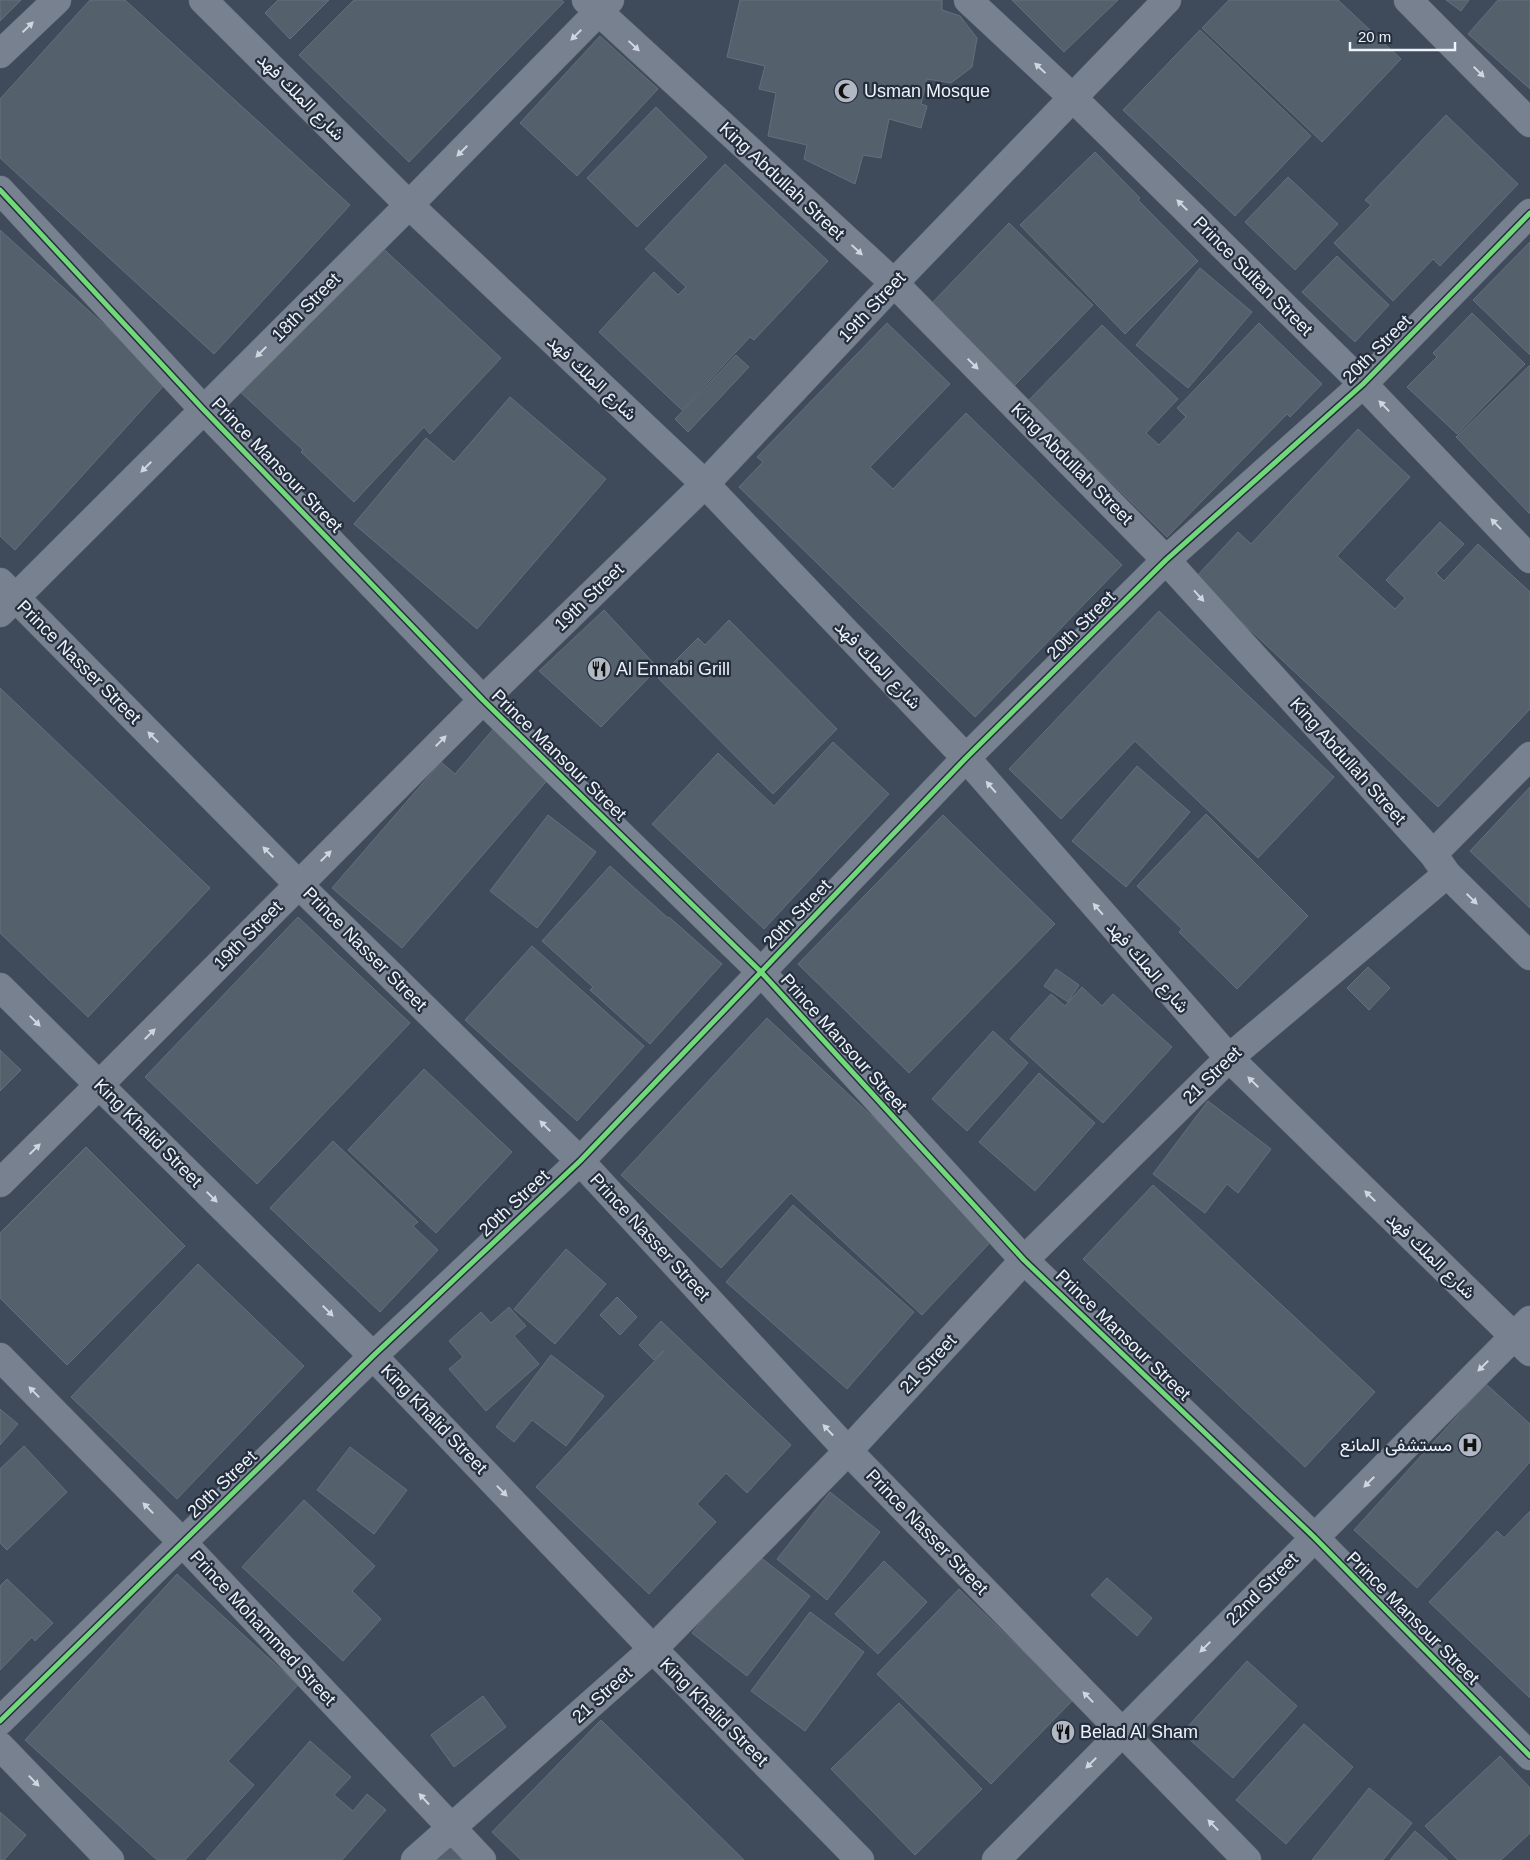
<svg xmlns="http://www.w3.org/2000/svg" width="1530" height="1860" viewBox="0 0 1530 1860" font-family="Helvetica,Vazirmatn,sans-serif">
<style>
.building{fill:#54606c;stroke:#64707d}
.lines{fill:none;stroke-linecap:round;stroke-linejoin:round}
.minor-casing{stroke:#606874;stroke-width:29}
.tertiary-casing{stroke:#606874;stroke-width:29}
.minor{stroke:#78818f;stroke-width:28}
.tertiary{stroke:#78818f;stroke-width:28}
.cycleway-casing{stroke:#242e3d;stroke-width:8}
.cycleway{stroke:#71d979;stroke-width:5}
.oneway{fill:#d0d6e0}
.labels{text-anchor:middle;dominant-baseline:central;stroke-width:4.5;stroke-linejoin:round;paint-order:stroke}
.poi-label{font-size:18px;fill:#eef3fb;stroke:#242e3d;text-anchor:start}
.street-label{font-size:18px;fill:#eef3fb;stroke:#242e3d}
</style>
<rect width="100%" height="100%" fill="#3f4a5b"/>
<!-- building -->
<path class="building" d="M0,0H21L0,21Z
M90,0H125L350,205L214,354L0,158V99Z
M278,0H329L290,39L265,13Z
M354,0H561L564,2L409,162L299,55Z
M740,0H942V10L960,16L977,38L972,67L951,83L927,79L921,104L927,106L921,128L889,119L881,158L863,155L855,184L804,159L807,145L768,136L776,93L759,89L765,66L727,57Z
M1012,0H1118L1064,52Z
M1229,0H1338L1401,59L1322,142L1202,28Z
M1446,0H1469L1461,11Z
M1498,0H1530V89L1468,34Z
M1200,30L1311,136L1235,216L1123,110Z
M600,36L658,89L577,176L520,123Z
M656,107L707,157L637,227L587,178Z
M1446,115L1518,184L1440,266L1433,259L1393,301L1334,243L1371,205L1365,200Z
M1095,152L1140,198L1138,200L1198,261L1125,334L1020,225Z
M725,164L828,261L754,340L750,337L682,410L599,332L654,272L678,295L686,287L645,249Z
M1288,177L1338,224L1295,270L1245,222Z
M1009,223L1093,305L1014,386L930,305Z
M0,230L167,382L15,550L0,536Z
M375,241L501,358L430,434L424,427L354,502L301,452L303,450L237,389Z
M1530,242V355L1473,300Z
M1337,256L1389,305L1355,342L1302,292Z
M1200,268L1252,312L1188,388L1136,345Z
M1472,313L1525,364L1457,434L1407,387L1437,357L1433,353Z
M887,323L950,384L870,467L893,489L966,413L1122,565L975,717L739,487L763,462L757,457Z
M1259,323L1322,384L1290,417L1287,414L1167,537L1028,401L1102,325L1178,399L1146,433L1159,445L1186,417L1177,408Z
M736,355L749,367L688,432L675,419Z
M1530,365V514L1456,437Z
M510,397L606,479L477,629L354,524L426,438L454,462Z
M1358,429L1410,477L1337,556L1395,609L1405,598L1386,580L1440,522L1464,544L1436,573L1444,581L1478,544L1530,592V709L1438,807L1195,578L1238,532L1251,544Z
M604,610L658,668L601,727L539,671Z
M1159,611L1334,777L1258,858L1135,741L1061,819L1009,769Z
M729,620L837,729L773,794L658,678L698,638L705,645Z
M0,688L210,888L88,1017L0,933Z
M495,727L551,776L402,948L332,888L441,762L455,774Z
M833,742L889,794L764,929L652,824L718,753L774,806Z
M1137,766L1190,812L1126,887L1072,841Z
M1530,787V908L1470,851Z
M1206,814L1308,916L1237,989L1179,932L1182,929L1137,886Z
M548,815L596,852L537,928L490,891Z
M943,815L1055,924L909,1073L798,964Z
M610,866L668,918L669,917L722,964L650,1044L590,990L593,987L542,941Z
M298,917L410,1023L257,1184L145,1077Z
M532,946L644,1046L577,1121L465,1020Z
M1368,967L1390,988L1369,1010L1347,988Z
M1056,969L1079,985L1068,1002L1044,986Z
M1082,987L1102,1006L1113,994L1172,1047L1103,1123L1010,1039L1051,994L1065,1006Z
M767,1018L998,1234L922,1315L791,1193L721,1268L621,1175Z
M993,1031L1028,1063L967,1131L932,1099Z
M0,1050L21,1070L0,1091Z
M424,1069L512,1152L436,1233L348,1150Z
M1039,1073L1095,1123L1035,1191L979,1142Z
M1208,1101L1271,1149L1238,1193L1227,1184L1205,1213L1153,1174Z
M333,1141L418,1222L413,1226L438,1250L380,1312L270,1208Z
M86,1147L185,1246L67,1365L0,1298V1233Z
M1153,1185L1375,1392L1305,1467L1083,1259Z
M793,1205L914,1312L847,1389L726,1282Z
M566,1249L606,1284L555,1344L514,1309Z
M198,1264L304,1366L177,1499L71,1397Z
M617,1297L637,1317L620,1335L600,1315Z
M509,1307L526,1326L514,1336L539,1364L486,1411L449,1369L463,1357L449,1341L481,1312L491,1323Z
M661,1321L791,1445L747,1493L726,1473L697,1504L716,1522L649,1594L536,1487L664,1351L654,1360L639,1345Z
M551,1355L604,1396L566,1446L532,1420L514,1442L496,1427Z
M1486,1384L1530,1424V1462L1417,1588L1354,1530Z
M0,1409L18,1424L0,1445Z
M24,1446L67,1492L7,1550L0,1543V1469Z
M350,1447L407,1490L374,1534L317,1490Z
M830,1492L880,1532L827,1600L777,1559Z
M304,1500L375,1566L352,1591L381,1619L343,1661L242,1567Z
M1530,1511V1698L1429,1602L1497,1531L1504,1538Z
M755,1553L810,1596L747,1676L692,1633Z
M884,1561L927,1602L878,1654L835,1614Z
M177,1574L298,1685L228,1761L254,1785L185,1860H157L25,1740Z
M1107,1578L1152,1618L1137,1636L1091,1595Z
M7,1579L53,1623L35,1641L32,1637L0,1670V1586Z
M959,1589L1073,1700L991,1784L877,1674Z
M810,1612L864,1652L805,1731L751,1691Z
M1247,1661L1297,1706L1233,1778L1182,1733Z
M483,1696L506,1727L454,1767L431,1735Z
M899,1703L982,1789L915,1855L831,1769Z
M601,1720L744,1860H521L492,1832Z
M1304,1724L1353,1767L1286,1844L1236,1800Z
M310,1741L351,1777L334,1795L353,1811L367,1794L386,1810L342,1860H206Z
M1500,1756L1530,1788V1833L1501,1860H1458L1425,1826Z
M1369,1788L1412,1823L1383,1860H1312Z
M0,1812L26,1835L4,1860H0Z
M1415,1831L1448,1860H1390Z
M444,1841L463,1860H425Z"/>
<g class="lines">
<!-- minor casing -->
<g class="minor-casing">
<path id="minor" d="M586,0L894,283L1166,560L1433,854L1447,874L1530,956
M968,0L1072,97L1363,384L1530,559
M0,54L57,0
M0,190L203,409L483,700L761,972L1024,1260L1314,1537L1530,1756
M0,582L298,884L580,1161L848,1451L1247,1860
M0,613L409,205L610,0
M1433,854L1530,756
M0,1183L99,1085L483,700L705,484L894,283L1167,0
M0,1357L182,1542L482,1860
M0,1721L373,1356L580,1161L966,758L1166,560L1363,384L1530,213
M0,1746L110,1860
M415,1860L653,1649L848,1451L1024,1260L1229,1058L1447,874"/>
</g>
<!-- tertiary casing -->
<g class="tertiary-casing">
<path id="tertiary" d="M203,0L409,205L705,484L966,758L1229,1058L1530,1352
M1408,0L1530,123
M0,987L373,1356L653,1649L860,1860
M996,1860L1530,1320"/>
</g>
<!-- minor -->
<use href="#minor" class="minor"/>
<!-- tertiary -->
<use href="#tertiary" class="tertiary"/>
<!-- cycleway casing -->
<g class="cycleway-casing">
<path id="cycleway" d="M0,190L203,409L483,700L761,972L1024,1260L1314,1537L1530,1756
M0,1721L373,1356L580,1161L966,758L1166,560L1363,384L1530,213"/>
</g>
<!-- cycleway -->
<use href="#cycleway" class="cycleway"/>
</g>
<!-- one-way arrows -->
<defs><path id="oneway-solid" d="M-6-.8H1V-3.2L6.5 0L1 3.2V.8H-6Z" transform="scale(1.25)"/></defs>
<g class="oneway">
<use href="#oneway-solid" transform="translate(28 27) rotate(-44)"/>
<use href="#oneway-solid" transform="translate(576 35) rotate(135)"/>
<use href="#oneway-solid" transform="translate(634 46) rotate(43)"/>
<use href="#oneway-solid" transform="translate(1040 68) rotate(-137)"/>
<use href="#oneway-solid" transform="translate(1479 72) rotate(45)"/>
<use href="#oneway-solid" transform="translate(462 151) rotate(135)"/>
<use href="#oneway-solid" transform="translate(1182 205) rotate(-135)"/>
<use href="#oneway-solid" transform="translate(857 250) rotate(43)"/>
<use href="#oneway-solid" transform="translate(261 352) rotate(135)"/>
<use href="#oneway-solid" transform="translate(973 364) rotate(45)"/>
<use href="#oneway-solid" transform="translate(1384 406) rotate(-134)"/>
<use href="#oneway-solid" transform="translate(146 467) rotate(135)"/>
<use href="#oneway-solid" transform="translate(1496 524) rotate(-134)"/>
<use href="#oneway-solid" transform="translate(1199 596) rotate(48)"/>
<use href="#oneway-solid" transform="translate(153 737) rotate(-135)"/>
<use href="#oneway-solid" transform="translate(441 741) rotate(-45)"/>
<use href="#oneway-solid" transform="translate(991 787) rotate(-131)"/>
<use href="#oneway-solid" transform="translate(268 852) rotate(-135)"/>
<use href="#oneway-solid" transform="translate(326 856) rotate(-45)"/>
<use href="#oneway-solid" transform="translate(1472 899) rotate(44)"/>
<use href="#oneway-solid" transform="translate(1098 909) rotate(-131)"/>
<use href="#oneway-solid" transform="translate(35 1021) rotate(45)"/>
<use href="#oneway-solid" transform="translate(150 1034) rotate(-45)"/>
<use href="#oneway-solid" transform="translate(1253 1082) rotate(-136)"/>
<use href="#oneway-solid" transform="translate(545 1126) rotate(-135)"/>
<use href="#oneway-solid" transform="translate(35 1149) rotate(-44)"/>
<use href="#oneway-solid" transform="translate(1370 1196) rotate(-136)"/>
<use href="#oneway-solid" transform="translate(212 1197) rotate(45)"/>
<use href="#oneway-solid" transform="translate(328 1311) rotate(45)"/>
<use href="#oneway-solid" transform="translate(1483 1366) rotate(135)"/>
<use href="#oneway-solid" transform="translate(34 1392) rotate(-134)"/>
<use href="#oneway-solid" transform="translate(828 1430) rotate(-133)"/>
<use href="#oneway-solid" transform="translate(1369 1482) rotate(135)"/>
<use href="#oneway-solid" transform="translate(502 1491) rotate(46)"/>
<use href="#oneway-solid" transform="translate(148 1508) rotate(-134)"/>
<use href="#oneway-solid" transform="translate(1205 1647) rotate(135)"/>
<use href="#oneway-solid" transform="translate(1088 1697) rotate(-134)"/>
<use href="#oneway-solid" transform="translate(1091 1763) rotate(135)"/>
<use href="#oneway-solid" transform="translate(34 1781) rotate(46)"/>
<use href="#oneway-solid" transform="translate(424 1799) rotate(-133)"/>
<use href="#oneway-solid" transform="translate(1213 1825) rotate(-134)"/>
</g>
<!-- icons -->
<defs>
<g id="mosque-disc" transform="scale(1.25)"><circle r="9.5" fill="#b1b8c3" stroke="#242e3d"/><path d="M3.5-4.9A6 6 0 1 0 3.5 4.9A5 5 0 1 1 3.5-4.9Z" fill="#111"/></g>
<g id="restaurant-disc" transform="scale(1.25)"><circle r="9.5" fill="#b1b8c3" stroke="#242e3d"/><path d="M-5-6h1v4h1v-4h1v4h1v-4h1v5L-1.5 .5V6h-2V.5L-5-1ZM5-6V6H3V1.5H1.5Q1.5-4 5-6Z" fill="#111"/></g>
<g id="hospital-disc" transform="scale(1.25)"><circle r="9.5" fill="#b1b8c3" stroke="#242e3d"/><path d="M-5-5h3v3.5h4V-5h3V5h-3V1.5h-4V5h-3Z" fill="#111"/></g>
</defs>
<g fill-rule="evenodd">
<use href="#mosque-disc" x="846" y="91"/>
<use href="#restaurant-disc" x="599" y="669"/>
<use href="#hospital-disc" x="1470" y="1445"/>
<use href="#restaurant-disc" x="1063" y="1732"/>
</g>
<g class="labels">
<!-- poi labels -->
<g class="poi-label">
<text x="864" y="91">Usman Mosque</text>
<text x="616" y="669">Al Ennabi Grill</text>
<text x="1452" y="1445" text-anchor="end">مستشفى المانع</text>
<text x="1080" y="1732">Belad Al Sham</text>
</g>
<!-- street labels -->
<g class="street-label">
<text transform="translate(301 97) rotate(45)">شارع الملك فهد</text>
<text transform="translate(782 181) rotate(43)">King Abdullah Street</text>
<text transform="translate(1253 276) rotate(45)">Prince Sultan Street</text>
<text transform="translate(306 307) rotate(-45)">18th Street</text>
<text transform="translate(872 307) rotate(-47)">19th Street</text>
<text transform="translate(1377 349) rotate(-45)">20th Street</text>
<text transform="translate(592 378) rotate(43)">شارع الملك فهد</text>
<text transform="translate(1072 464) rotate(45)">King Abdullah Street</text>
<text transform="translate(277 465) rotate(46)">Prince Mansour Street</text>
<text transform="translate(589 597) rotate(-44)">19th Street</text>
<text transform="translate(1081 625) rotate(-45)">20th Street</text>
<text transform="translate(79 662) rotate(45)">Prince Nasser Street</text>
<text transform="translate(878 665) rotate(46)">شارع الملك فهد</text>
<text transform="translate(559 755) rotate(44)">Prince Mansour Street</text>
<text transform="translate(1348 761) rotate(48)">King Abdullah Street</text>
<text transform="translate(797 914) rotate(-46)">20th Street</text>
<text transform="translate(248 935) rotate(-45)">19th Street</text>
<text transform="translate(365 949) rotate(45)">Prince Nasser Street</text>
<text transform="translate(1148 967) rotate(49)">شارع الملك فهد</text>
<text transform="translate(844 1043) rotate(48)">Prince Mansour Street</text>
<text transform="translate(1212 1075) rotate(-44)">21 Street</text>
<text transform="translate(148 1133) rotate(45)">King Khalid Street</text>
<text transform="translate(514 1203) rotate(-43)">20th Street</text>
<text transform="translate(650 1237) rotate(47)">Prince Nasser Street</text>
<text transform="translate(1431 1256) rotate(44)">شارع الملك فهد</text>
<text transform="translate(1123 1335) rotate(44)">Prince Mansour Street</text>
<text transform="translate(928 1364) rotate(-47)">21 Street</text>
<text transform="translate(434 1419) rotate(46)">King Khalid Street</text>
<text transform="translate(222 1484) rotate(-44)">20th Street</text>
<text transform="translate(927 1532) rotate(46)">Prince Nasser Street</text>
<text transform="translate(1262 1589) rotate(-45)">22nd Street</text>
<text transform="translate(1413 1618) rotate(45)">Prince Mansour Street</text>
<text transform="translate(263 1628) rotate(47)">Prince Mohammed Street</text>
<text transform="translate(602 1695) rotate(-42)">21 Street</text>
<text transform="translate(714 1712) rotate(45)">King Khalid Street</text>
</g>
</g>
<!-- scale -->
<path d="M1350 42v8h105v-8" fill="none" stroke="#eef3fb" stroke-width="2.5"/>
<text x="1358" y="42" font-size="15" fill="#eef3fb" stroke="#242e3d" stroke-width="4" paint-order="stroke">20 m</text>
</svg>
